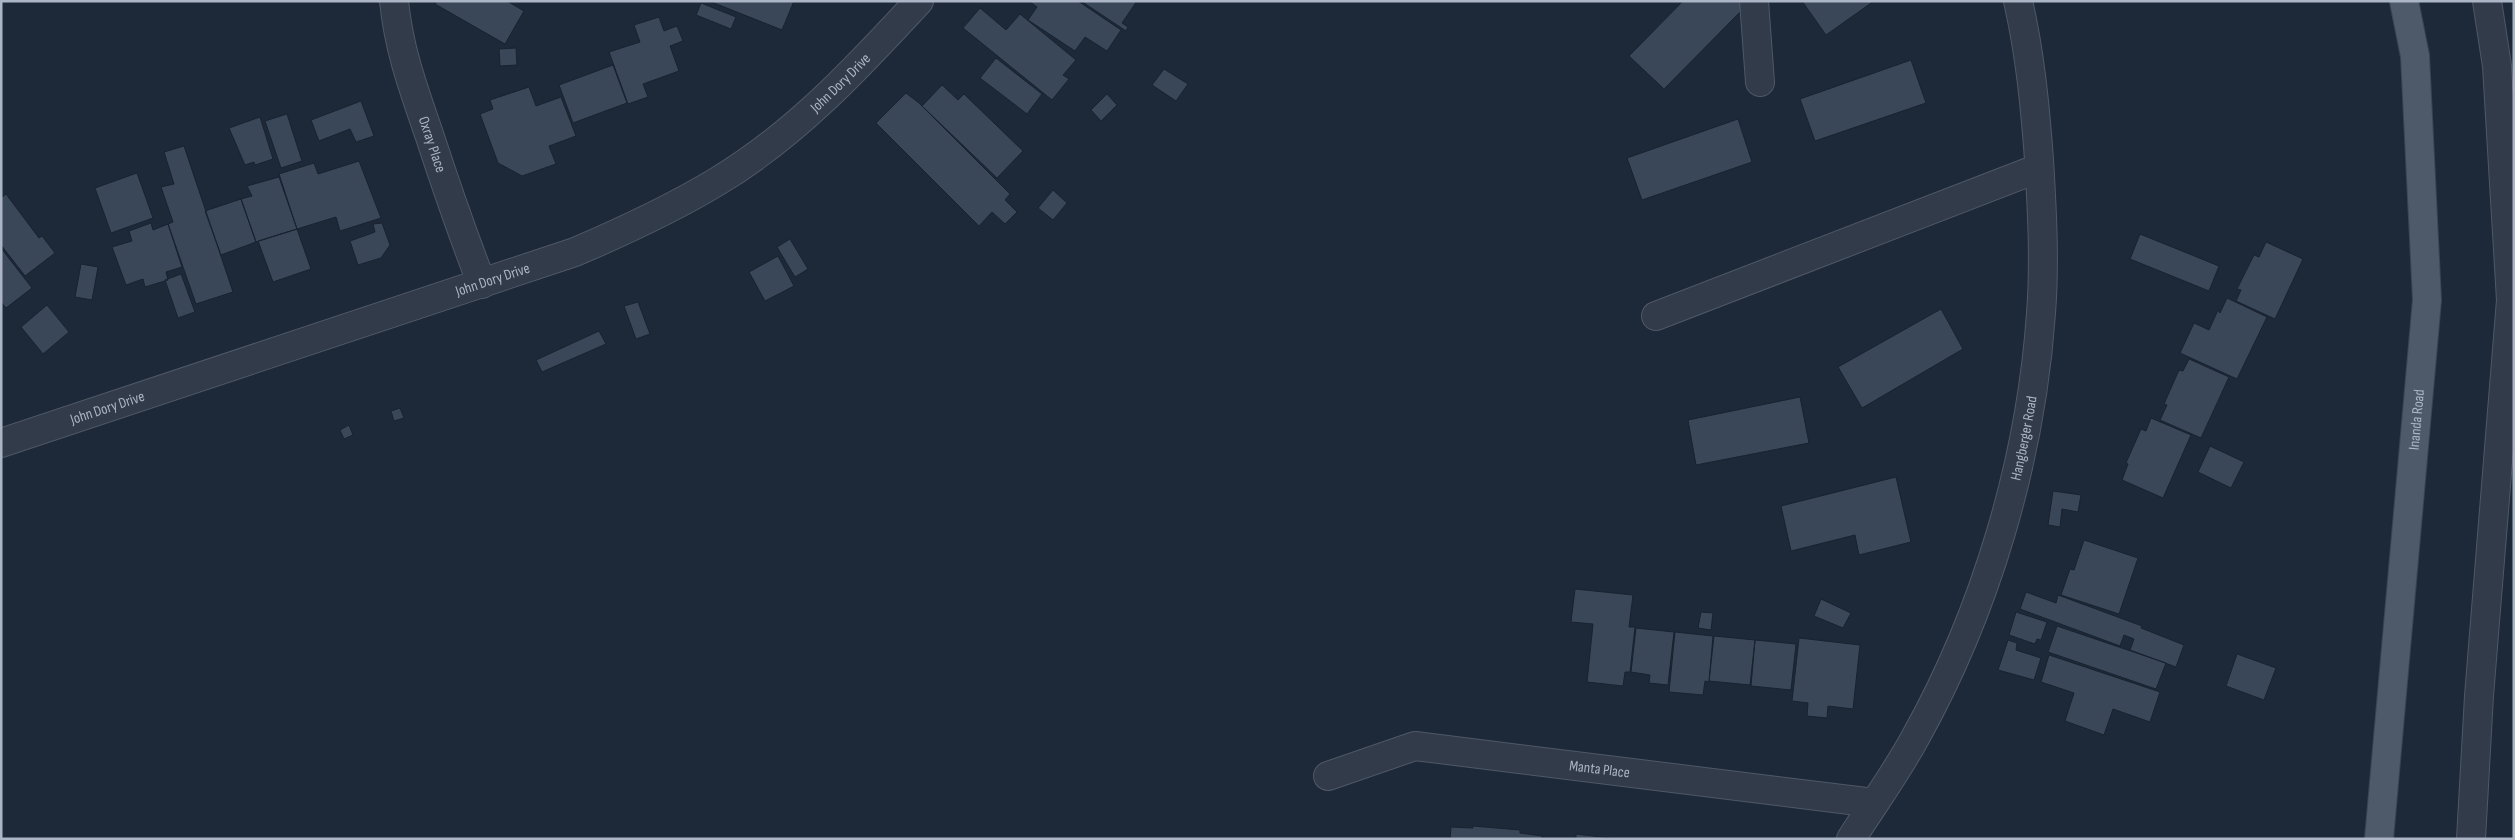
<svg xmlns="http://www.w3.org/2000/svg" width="2515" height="840" viewBox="0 0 2515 840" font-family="'Sofia Sans Condensed',sans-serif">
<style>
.building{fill:#394759;stroke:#19222f}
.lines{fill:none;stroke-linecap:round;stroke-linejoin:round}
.minor-casing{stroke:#4f5867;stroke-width:30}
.major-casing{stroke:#3b4452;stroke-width:30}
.minor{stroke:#313b49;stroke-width:28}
.major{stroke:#4e5a69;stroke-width:28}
.labels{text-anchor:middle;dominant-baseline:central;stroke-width:5;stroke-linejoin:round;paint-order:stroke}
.street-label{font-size:15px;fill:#abb5c6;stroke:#17202d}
</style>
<rect width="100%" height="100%" fill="#1d2938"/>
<!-- building -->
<path class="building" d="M437,1H507L524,11L505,44L435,4Z
M709,1H794L782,30Z
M1029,1H1078L1121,30L1107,51L1085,37L1075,51L1028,20L1037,7Z
M1081,1H1137L1122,23L1128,27L1126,31Z
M1683,1H1743L1747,5L1664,89L1629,56Z
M1802,1H1874L1826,35Z
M701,3L736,17L731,29L696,15Z
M980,8L1006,30L1020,14L1076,60L1063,75L1069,79L1052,100L963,28Z
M659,17L664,31L677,26L683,41L670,46L679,71L643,84L648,97L628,104L609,52L640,42L634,25Z
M516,48L517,65L500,66L499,49Z
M996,58L1042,94L1027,114L980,78Z
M1911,60L1926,103L1815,141L1800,99Z
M613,65L627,103L573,123L559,85Z
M1164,69L1188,84L1176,101L1152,85Z
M942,85L958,100L964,94L1023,151L997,178L922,106Z
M529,87L536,106L561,97L576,136L549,146L556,164L522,176L498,163L480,114L493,109L490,100Z
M906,93L919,103L1010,194L1005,200L1017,212L1005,224L992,212L979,226L876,123Z
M1107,94L1117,105L1101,121L1091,110Z
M361,101L374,136L356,142L350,129L319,141L311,120Z
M287,114L302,161L281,168L265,121Z
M260,117L273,159L255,165L254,162L245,165L229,128Z
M1738,119L1752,162L1642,200L1627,158Z
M184,146L233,292L196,304L168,224L173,222L161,187L174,184L164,152Z
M359,161L381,218L340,231L336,217L297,229L279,174L314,163L318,174Z
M137,173L153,218L111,233L95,188Z
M279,177L297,229L256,242L241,199L252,196L247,186Z
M1053,190L1067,203L1053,220L1038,208Z
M6,194L39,238L42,236L55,253L25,276L1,245V198Z
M241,199L256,242L221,255L205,211Z
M151,223L153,230L168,224L182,267L166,272L168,280L145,287L143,279L126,285L112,247L132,241L129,231Z
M382,223L390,245L381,258L358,265L350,241L375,232L373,224Z
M297,229L311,269L273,282L258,241Z
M2140,234L2219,266L2209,291L2130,259Z
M790,239L808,269L795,277L777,247Z
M2266,242L2303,259L2275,319L2236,301L2241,290L2237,289L2254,255L2259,257Z
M1,248L32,288L6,308L1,302Z
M778,256L794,286L765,301L749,272Z
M81,264L98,267L92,300L75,297Z
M181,274L195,312L178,318L165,280Z
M2227,298L2267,317L2237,379L2180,353L2194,323L2209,330L2218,310L2220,313Z
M638,302L650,334L636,339L624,306Z
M47,305L69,332L43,354L21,327Z
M1941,309L1963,349L1862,408L1838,367Z
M599,331L606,344L542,372L536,360Z
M2189,359L2229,377L2201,438L2160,420L2167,405L2164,404L2179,370L2183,371Z
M1800,397L1809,443L1696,465L1688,420Z
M400,408L404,418L394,421L391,411Z
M2151,418L2191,435L2163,498L2122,480L2128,464L2126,463L2141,429L2146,431Z
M349,425L353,435L344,439L340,430Z
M2210,446L2244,462L2231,488L2198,472Z
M1896,477L1911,542L1859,555L1855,535L1791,551L1781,506Z
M2053,491L2081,495L2078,512L2062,509L2060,527L2048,525Z
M2084,540L2138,558L2119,614L2061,595L2070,569L2074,570Z
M1575,589L1633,595L1629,627H1635L1630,672H1625L1623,686L1587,682L1593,624L1571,622Z
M2026,592L2056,603L2058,595L2142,626L2141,628L2184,645L2176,667L2130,650L2134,639L2124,635L2120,646L2020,609Z
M1821,599L1851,613L1843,628L1814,616Z
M1701,612L1713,613L1711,630L1698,628Z
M2016,612L2047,622L2041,640L2037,639L2035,644L2009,635Z
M2057,626L2166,663L2156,689L2048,652Z
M1636,628L1674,632L1668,685L1649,683L1650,675L1631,672Z
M1675,632L1713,636L1709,682L1705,681L1703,695L1669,692Z
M1714,636L1755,640L1750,685L1709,681Z
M1799,638L1860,645L1853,709L1828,706L1827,718L1807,716L1808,703L1792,701Z
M1755,640L1796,644L1791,690L1751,686Z
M2008,640L2017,643L2016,650L2041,658L2034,680L1998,670Z
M2237,654L2276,668L2264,700L2226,686Z
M2049,655L2160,692L2150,722L2113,709L2104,735L2065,721L2074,693L2041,682Z
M1473,826L1520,830V833L1542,836V839H1450L1451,827L1473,828Z
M1576,834L1618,839H1576Z"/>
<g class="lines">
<!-- minor casing -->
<g class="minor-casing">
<g id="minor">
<path id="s1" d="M394,1C399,51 414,90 430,137C446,186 463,235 482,284"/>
<path d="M1754,1L1760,82"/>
<path d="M1656,316L2039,168"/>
<path id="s2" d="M1,443L575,252C624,231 672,209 718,181C796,134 858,67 919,1"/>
<path id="s3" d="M1328,776L1415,746L1874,803"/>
<path id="s4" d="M1851,839C1872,806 1896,773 1915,738C1986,611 2031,459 2041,313C2045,262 2042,210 2039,159C2035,106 2030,53 2018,1"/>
<path d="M2471,839L2479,696L2511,300L2497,66L2487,1"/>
</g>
</g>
<!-- major casing -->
<g class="major-casing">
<g id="major">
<path id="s5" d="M2379,839L2427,300L2415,56L2404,1"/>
</g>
</g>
<!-- minor -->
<use href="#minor" class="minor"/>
<!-- major -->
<use href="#major" class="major"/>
</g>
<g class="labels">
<!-- street labels -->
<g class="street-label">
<text stroke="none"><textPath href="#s2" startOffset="922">John Dory Drive</textPath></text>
<text stroke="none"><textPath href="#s1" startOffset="149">Oxray Place</textPath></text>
<text stroke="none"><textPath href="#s2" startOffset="518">John Dory Drive</textPath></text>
<text stroke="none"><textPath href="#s2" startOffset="112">John Dory Drive</textPath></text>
<text stroke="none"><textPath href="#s5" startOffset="421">Inanda Road</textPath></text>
<text stroke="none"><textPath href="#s4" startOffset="440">Hangberger Road</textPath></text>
<text stroke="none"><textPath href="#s3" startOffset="278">Manta Place</textPath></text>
</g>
</g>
<!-- border -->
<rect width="2515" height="840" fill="none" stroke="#abb5c6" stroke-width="5"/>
</svg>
